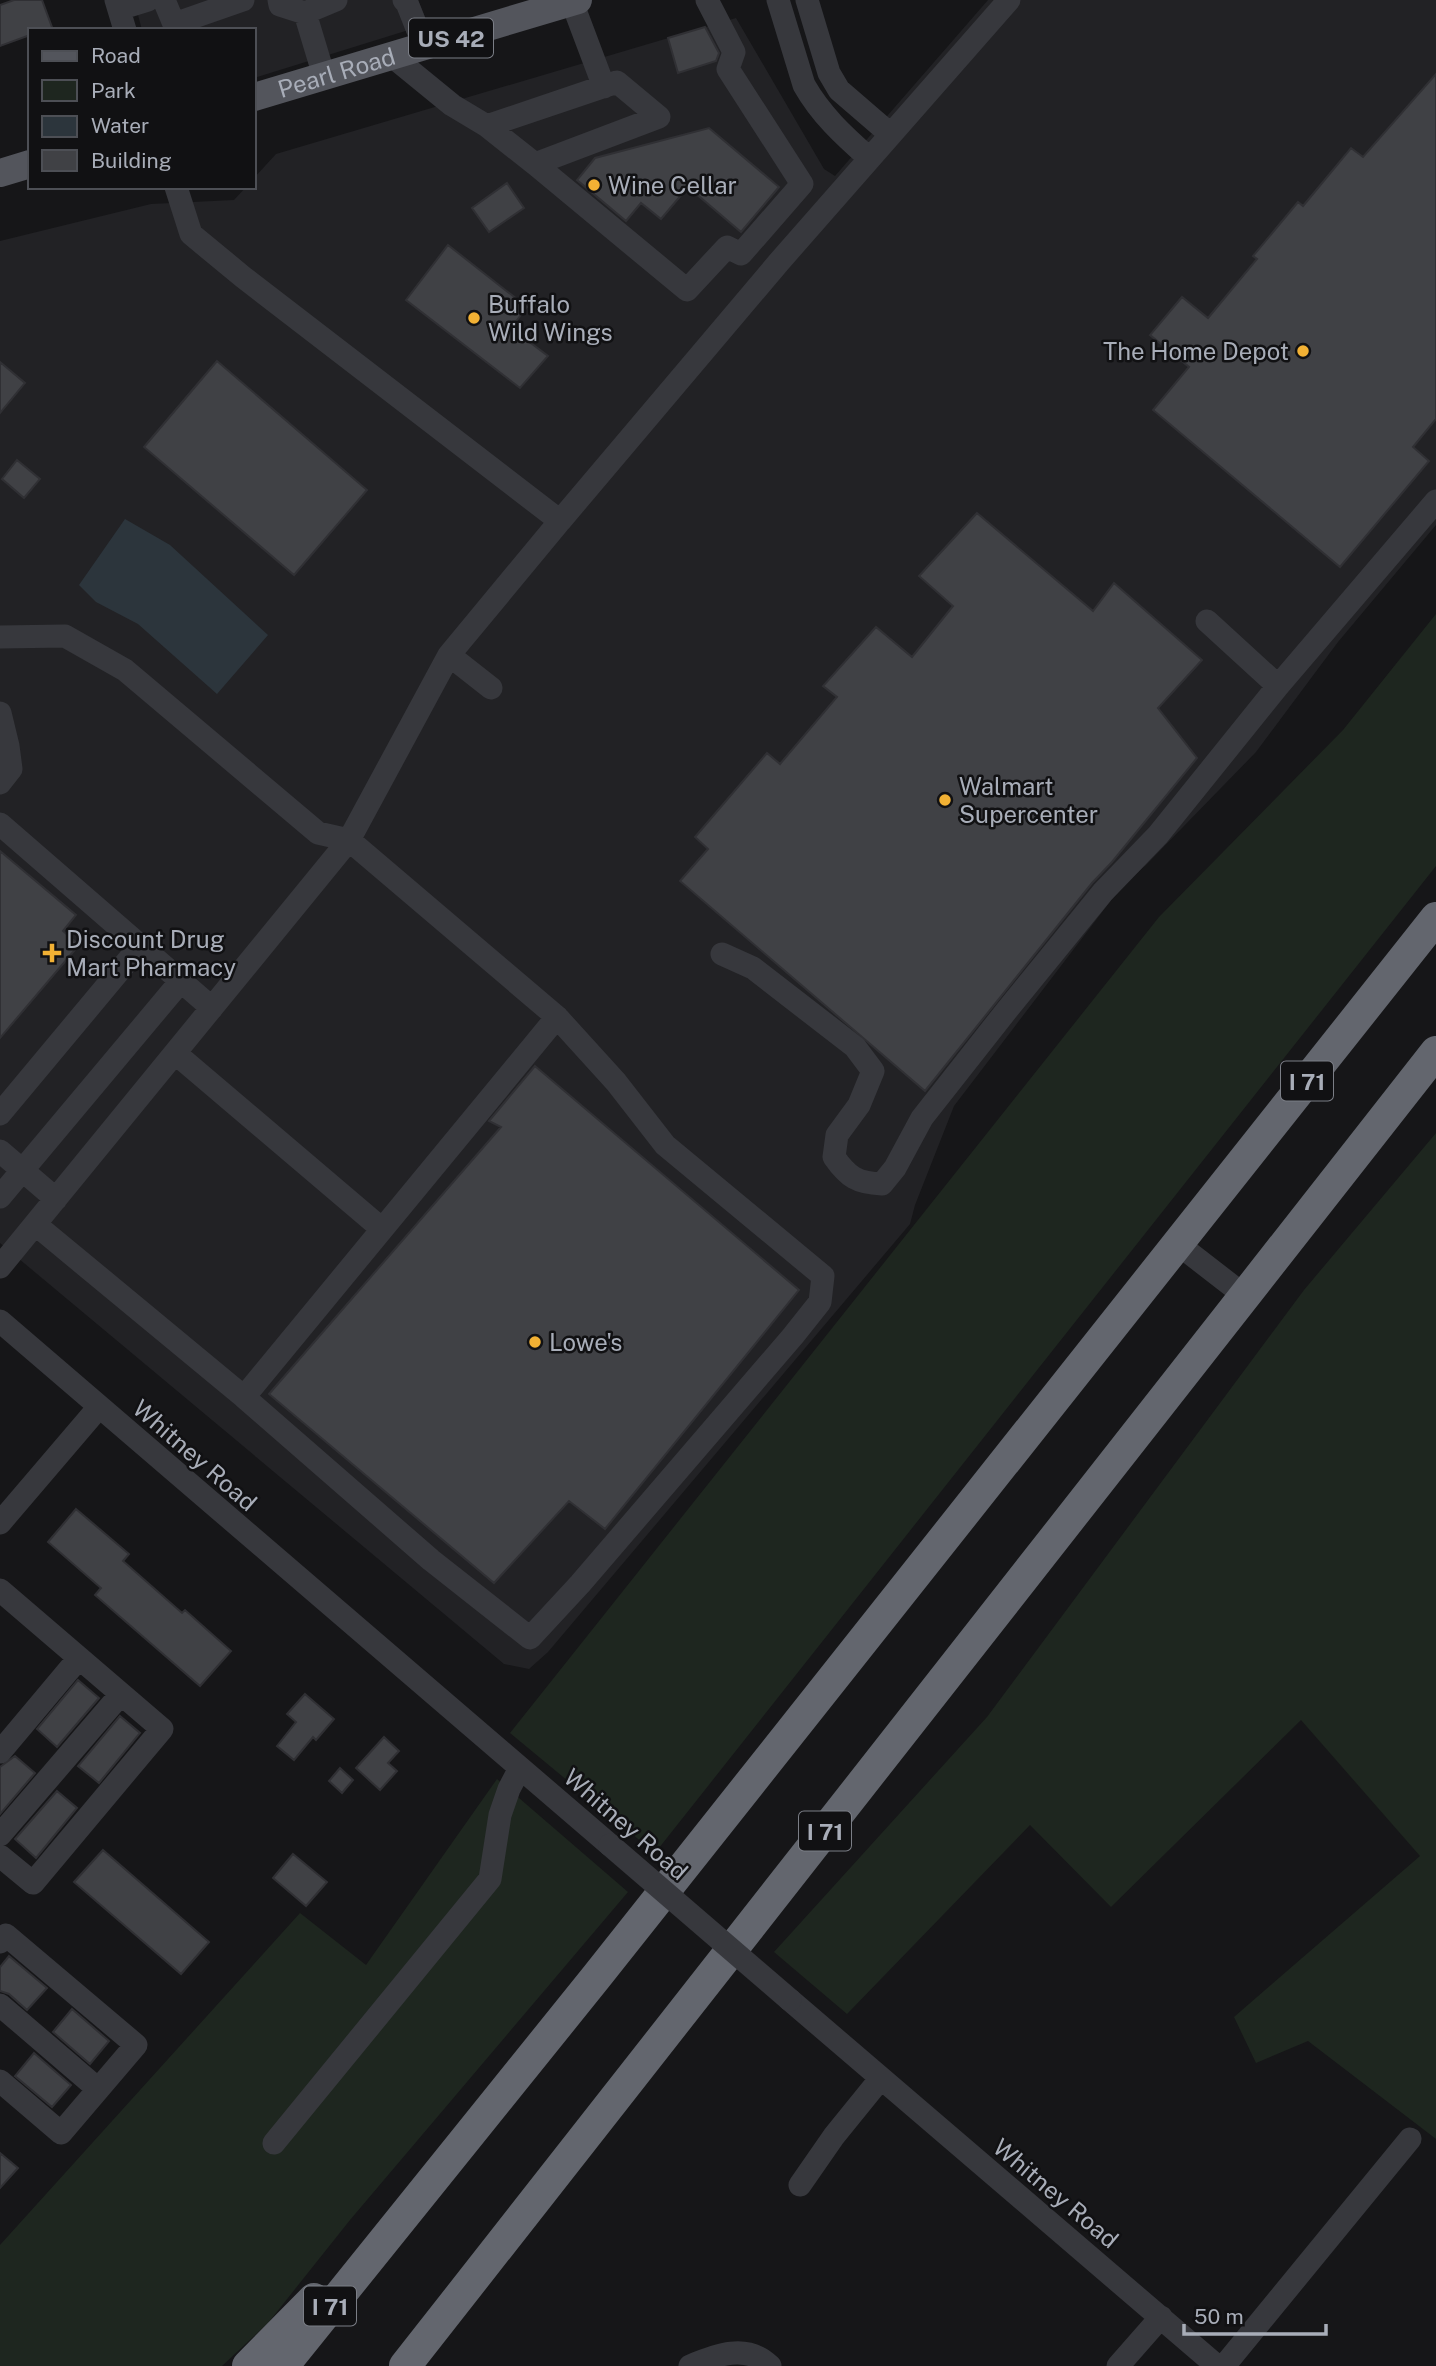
<svg xmlns="http://www.w3.org/2000/svg" width="1436" height="2366" viewBox="0 0 1436 2366" font-family="'Public Sans',sans-serif">
<style>
.built{fill:#222225}
.green{fill:#1e261f}
.water{fill:#2c353c}
.building{fill:#404145;stroke:#303034;stroke-width:2}
.lines{fill:none;stroke-linecap:round;stroke-linejoin:round}
.minor{stroke:#37383d;stroke-width:23}
.major{stroke:#53555c;stroke-width:28}
.highway{stroke:#63666e;stroke-width:32}
.minor-bridge{stroke:#37383d;stroke-width:23}
.poi-dot{fill:#f2b134;stroke:#111113;stroke-width:2.5}
.labels{text-anchor:middle;dominant-baseline:central;stroke-width:5;stroke-linejoin:round;paint-order:stroke}
.shield{fill:#111113;stroke:#7b7e86;stroke-width:2}
.shield-label{font-size:23px;font-weight:bold;fill:#a8adb8}
.street-label{font-size:24px;fill:#a8adb8;stroke:#111113}
.poi-label{font-size:24px;fill:#a8adb8;stroke:#111113;text-anchor:start}
</style>
<rect width="100%" height="100%" fill="#161618"/>
<!-- built -->
<path class="built" d="M134,0H418L428,24L254,78V30H142Z
M988,0H1436V525L1338,642L1256,752L1146,865L1122,886L954,1106L915,1205L910,1224L548,1652L529,1669L504,1664L0,1243V241L151,204L234,200L246,187H254V178L276,154L736,18L824,169L835,176Z"/>
<!-- green -->
<path class="green" d="M1436,614V866L655,1853L510,1733L1159,917L1343,730Z
M1436,1133V2139L1308,2041L1256,2063L1234,2017L1420,1856L1301,1720L1111,1907L1030,1825L847,2014L774,1952L987,1717L1304,1290Z
M497,1779L628,1892L350,2220L268,2323L222,2366H0V2245L300,1913L366,1965Z"/>
<!-- water -->
<path class="water" d="M125,519L170,545L268,635L217,694L138,624L96,602L79,585Z"/>
<!-- building -->
<path class="building" d="M14,0H42L53,30H30V35L0,46V5Z
M705,27L719,53L716,61L678,73L668,38Z
M1436,74V419L1413,447L1429,461L1340,567L1153,410L1189,367L1150,335L1182,297L1208,318L1257,259L1253,256L1298,202L1303,206L1351,148L1363,157Z
M709,128L779,187L741,232L688,187L661,219L641,203L626,221L577,180L595,158Z
M507,183L524,208L489,232L472,208Z
M448,245L527,307L511,328L548,356L520,388L406,300Z
M217,361L367,490L294,575L144,447Z
M0,362L25,383L0,413Z
M17,460L40,479L24,498L2,479Z
M977,513L1093,611L1114,583L1202,660L1158,708L1197,758L1112,862L1092,883L925,1091L680,881L708,849L695,837L767,753L780,764L837,697L823,686L876,627L912,657L953,606L919,576Z
M0,851L76,915L63,931L79,945L0,1038Z
M535,1066L799,1290L605,1529L569,1501L494,1583L269,1394L501,1127L489,1121Z
M76,1509L129,1554L123,1561L182,1613L185,1610L231,1651L200,1686L95,1595L101,1588L48,1542Z
M78,1680L99,1698L57,1747L37,1729Z
M305,1694L334,1719L316,1740L313,1737L294,1760L277,1746L296,1722L287,1714Z
M120,1716L140,1733L99,1783L78,1766Z
M384,1737L399,1751L388,1763L397,1771L380,1790L356,1768Z
M15,1756L35,1773L0,1814V1767Z
M340,1768L353,1780L342,1793L329,1781Z
M57,1791L77,1808L36,1858L15,1839Z
M103,1850L209,1942L181,1974L74,1882Z
M293,1854L327,1882L306,1906L273,1878Z
M9,1956L47,1988L27,2010L9,1994L0,1991V1967Z
M72,2009L109,2041L90,2064L53,2032Z
M34,2053L71,2085L52,2107L15,2076Z
M0,2153L18,2168L0,2188Z"/>
<g class="lines">
<!-- minor -->
<path class="minor" d="M116,0L125,30
M164,0L174,24L243,0
M279,0L280,5L305,13L336,0
M404,0L407,3L424,46
M778,0L804,85C821,115 844,136 869,158
M807,0L829,73L839,90L890,134
M572,2L604,87
M119,9L148,0
M305,13L324,76
M392,56L452,105L487,126L617,82L659,117L535,164L487,126
M535,164L687,290L727,247L741,254L802,184L728,69L734,52L707,0
M176,187L191,234L243,277L560,521L779,262L1009,0
M1207,621L1278,686L1436,501
M0,637L65,636L125,670L318,833L349,840L557,1017L616,1082L665,1145L823,1276L820,1302L793,1336L580,1584L530,1638L431,1560L244,1397
M491,688L449,655L560,521
M0,713L8,746L11,769L0,783
M0,824L212,1008
M722,954L753,968L855,1047L873,1071L859,1105L837,1135L834,1157C848,1177 857,1183 882,1184L895,1168L922,1118L1007,1010L1103,892L1158,835L1278,686
M175,1053L382,1229
M0,1114L140,946
M0,1151L56,1199
M0,1197L181,981
M35,1224L244,1397L557,1017
M1178,1244L1245,1296
M0,1267L349,840L449,655
M0,1321L610,1845
M0,1523L99,1407
M0,1590L162,1729L33,1883L0,1856
M0,1752L79,1658
M0,1835L121,1694
M0,1942L6,1935L136,2045L61,2133L0,2081
M790,2000L1217,2366
M0,2005L98,2089
M274,2143L490,1879L500,1815L509,1789L520,1768
M800,2185L834,2136L881,2078
M690,2366C716,2355 747,2343 770,2366
M1118,2366L1161,2317
M1224,2366L1410,2139"/>
<!-- major -->
<g class="major">
<path id="s1" d="M254,97L578,0"/>
<path d="M0,173L30,164"/>
</g>
<!-- highway -->
<path class="highway" d="M248,2366L314,2299
M283,2366L597,1976L1436,918
M405,2366L1436,1052"/>
<!-- minor-bridge -->
<path class="minor-bridge" d="M610,1845L790,2000"/>
</g>
<!-- markers -->
<g class="poi-dot">
<circle cx="594" cy="185" r="7"/>
<circle cx="474" cy="318" r="7"/>
<circle cx="1303" cy="351" r="7"/>
<circle cx="945" cy="800" r="7"/>
<path d="M48.5 942.5h7v7h7v7h-7v7h-7v-7h-7v-7h7z"/>
<circle cx="535" cy="1342" r="7"/>
</g>
<g class="labels">
<!-- shield labels -->
<g class="shield">
<rect x="409" y="18.5" width="84" height="39" rx="5"/>
<rect x="1281" y="1061.5" width="52" height="39" rx="5"/>
<rect x="799" y="1811.5" width="52" height="39" rx="5"/>
<rect x="304" y="2286.5" width="52" height="39" rx="5"/>
</g>
<g class="shield-label">
<text x="451" y="38">US 42</text>
<text x="1307" y="1081">I 71</text>
<text x="825" y="1831">I 71</text>
<text x="330" y="2306">I 71</text>
</g>
<!-- street labels -->
<g class="street-label">
<text stroke="none"><textPath href="#s1" startOffset="86">Pearl Road</textPath></text>
<text transform="translate(195 1455) rotate(41)">Whitney Road</text>
<text transform="translate(626 1824) rotate(41)">Whitney Road</text>
<text transform="translate(1056 2193) rotate(40)">Whitney Road</text>
</g>
<!-- poi labels -->
<g class="poi-label">
<text x="608" y="185">Wine Cellar</text>
<text x="488" y="304">Buffalo<tspan x="488" dy="28">Wild Wings</tspan></text>
<text x="1289" y="351" text-anchor="end">The Home Depot</text>
<text x="959" y="786">Walmart<tspan x="959" dy="28">Supercenter</tspan></text>
<text x="66" y="939">Discount Drug<tspan x="66" dy="28">Mart Pharmacy</tspan></text>
<text x="549" y="1342">Lowe's</text>
</g>
</g>
<!-- legend -->
<rect x="28" y="28" width="228" height="161" fill="#111113" stroke="#4d4f55" stroke-width="2"/>
<rect x="42" y="51" width="35" height="10" fill="#53555c" stroke="#4d4f55" stroke-width="2"/>
<text x="91" y="63" font-size="21" fill="#a8adb8">Road</text>
<rect x="42" y="80" width="35" height="21" fill="#1e261f" stroke="#4d4f55" stroke-width="2"/>
<text x="91" y="98" font-size="21" fill="#a8adb8">Park</text>
<rect x="42" y="116" width="35" height="21" fill="#2c353c" stroke="#4d4f55" stroke-width="2"/>
<text x="91" y="133" font-size="21" fill="#a8adb8">Water</text>
<rect x="42" y="150" width="35" height="21" fill="#404145" stroke="#4d4f55" stroke-width="2"/>
<text x="91" y="168" font-size="21" fill="#a8adb8">Building</text>
<!-- scale -->
<path d="M1184 2324v10h142v-10" fill="none" stroke="#a8adb8" stroke-width="3.5"/>
<text x="1194" y="2324" font-size="21" fill="#a8adb8" stroke="#111113" stroke-width="5" paint-order="stroke">50 m</text>
</svg>
